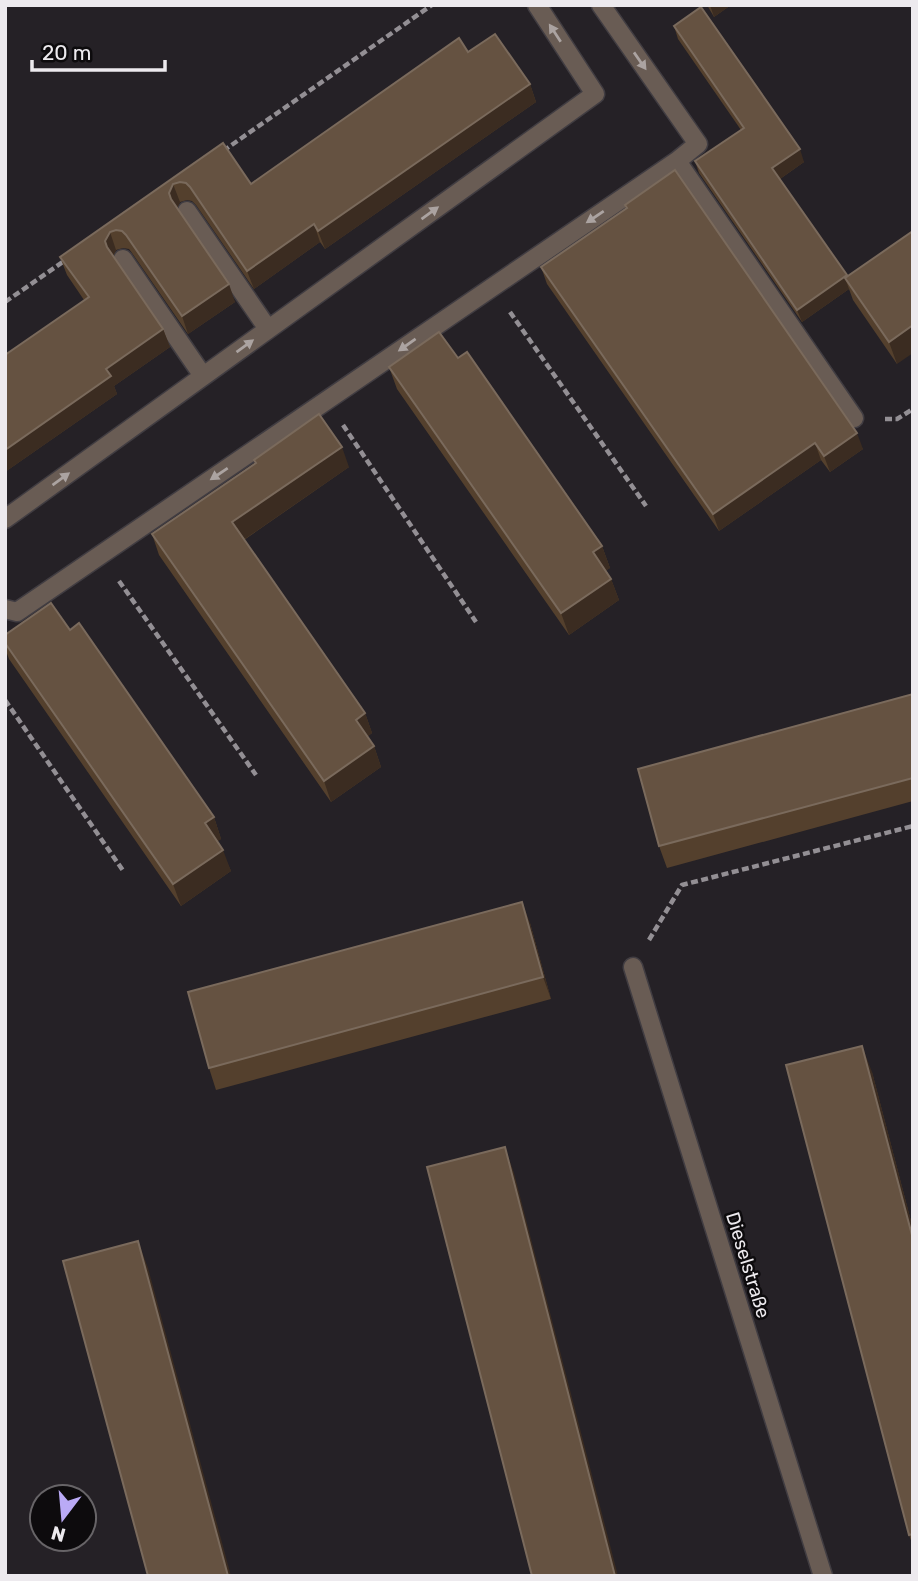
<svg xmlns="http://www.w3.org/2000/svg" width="918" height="1581" viewBox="0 0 918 1581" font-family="Rubik,sans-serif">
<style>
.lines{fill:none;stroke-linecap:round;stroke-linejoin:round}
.service-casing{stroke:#413d42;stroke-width:21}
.minor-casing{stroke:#413d42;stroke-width:21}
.path{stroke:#938f94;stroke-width:4.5;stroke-dasharray:7 3.5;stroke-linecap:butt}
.service{stroke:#695c54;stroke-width:18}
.minor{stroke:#695c54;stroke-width:18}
.wall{fill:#54402d}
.shaded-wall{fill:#3b2c21}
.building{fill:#655241;stroke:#7a6a5c;stroke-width:2}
.oneway{fill:#aba3a1}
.labels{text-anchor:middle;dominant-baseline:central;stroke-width:5;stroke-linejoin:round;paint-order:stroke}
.street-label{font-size:19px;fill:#edeaee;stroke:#0d0b0d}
</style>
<rect width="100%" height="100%" fill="#252126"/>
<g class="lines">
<!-- service casing -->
<g class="service-casing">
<path id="service" d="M677,161L854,418
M187,211L268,329
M123,259L203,376
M5,519L595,94L537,5
M5,609L17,612L677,161L698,144L601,5"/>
</g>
<!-- minor casing -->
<g class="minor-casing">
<path id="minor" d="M633,967L823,1576"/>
</g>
<!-- path -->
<path class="path" d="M223,151L432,5
M5,302L67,259
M510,312L646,506
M885,419H897L913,409
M343,425L476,622
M119,581L256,775
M5,700L124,872
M649,940L682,885L913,826"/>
<!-- service -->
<use href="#service" class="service"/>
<!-- minor -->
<use href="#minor" class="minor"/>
</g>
<!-- wall -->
<path class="wall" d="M707,5H731L714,17Z
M674,26L804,162L780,179L847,276L913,231L897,364L853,300L849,289L802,322L699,173L695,161L741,130L678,39Z
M468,52L530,84L536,102L325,249L320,242L254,289L196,205L192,201L187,200L180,202L177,208L235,302L188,334L132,253L129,249L123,248L116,250L113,256L163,329L170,347L114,386L117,394L5,472L84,300L67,275L60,257L223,143L251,184Z
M625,205L863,449L830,472L821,460L719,531L547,284L541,267L626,209Z
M458,358L602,546L610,568L606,570L611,579L619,600L569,635L397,389L389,367Z
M254,460L349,467L244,540L365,713L372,733L367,737L374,746L381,767L331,802L159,555L152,534L255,463Z
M5,635L214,817L221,839L217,841L231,871L181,906L9,659L5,648Z
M913,694V801L667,868L659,846Z
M530,923L551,999L216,1090L209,1068Z
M872,1072L913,1229V1546L909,1535Z"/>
<!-- shaded-wall -->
<path class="shaded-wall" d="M710,5H731L714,17Z
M530,84L536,102L325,249L318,231Z
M800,149L804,162L777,181L772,168Z
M173,184L180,202L176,211L169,193Z
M314,224L320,242L254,289L247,271Z
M110,232L116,250L112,259L105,241Z
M847,275L851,287L845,278L849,289L802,322L797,310Z
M229,284L235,302L188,334L182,316Z
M913,325V353L897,364L889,342Z
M163,329L170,347L114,386L117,394L5,472V450L106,369Z
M857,433L863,449L830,472L824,456Z
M815,443L821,460L719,531L713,514Z
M342,447L349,467L239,543L232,522Z
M602,546L610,568L601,574L593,552Z
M611,579L619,600L569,635L561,613Z
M365,713L372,733L363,740L356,720Z
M374,746L381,767L331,802L324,781Z
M214,817L221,839L213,845L205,823Z
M223,850L231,871L181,906L173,884Z
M522,902L530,923L551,999L543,977Z
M862,1046L872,1072L913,1229V1239Z
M505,1147L514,1173L618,1576H615Z
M138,1241L148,1268L231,1576H228Z"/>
<!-- building -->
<path class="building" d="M701,7L800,149L772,168L847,275L797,310L695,161L744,128L674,26Z
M495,34L530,84L318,231L314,224L247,271L190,187L186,183L180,182L173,184L169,193L171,199L229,284L182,316L126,235L122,231L116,230L110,232L105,241L107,247L163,329L106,369L111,376L5,450V355L89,297L60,257L223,143L251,184L459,38L468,52Z
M675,170L857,433L824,456L815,443L713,514L541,267L627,208L625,205Z
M913,231V325L889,342L845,278Z
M439,332L458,358L467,352L602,546L593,552L611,579L561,613L389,367Z
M319,414L342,447L232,522L365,713L356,720L374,746L324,781L152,534L256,463L254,460Z
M51,603L70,630L79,623L214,817L205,823L223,850L173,884L5,643V635Z
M913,694V778L659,846L638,769Z
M522,902L543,977L209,1068L188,992Z
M862,1046L913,1239V1534L909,1535L786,1065Z
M505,1147L615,1576H532L427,1167Z
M138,1241L228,1576H148L63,1261Z"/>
<!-- one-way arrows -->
<defs><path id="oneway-solid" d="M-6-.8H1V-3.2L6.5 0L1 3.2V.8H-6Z" transform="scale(1.75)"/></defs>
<g class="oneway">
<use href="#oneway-solid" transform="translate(555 33) rotate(-123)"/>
<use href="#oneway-solid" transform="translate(640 61) rotate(55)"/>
<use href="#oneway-solid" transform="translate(430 213) rotate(-36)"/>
<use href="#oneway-solid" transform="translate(595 217) rotate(146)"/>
<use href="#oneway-solid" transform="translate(407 345) rotate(145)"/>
<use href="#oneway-solid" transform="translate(245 346) rotate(-36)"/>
<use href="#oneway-solid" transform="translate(219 474) rotate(146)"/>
<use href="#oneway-solid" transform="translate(61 479) rotate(-36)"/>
</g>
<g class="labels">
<!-- street labels -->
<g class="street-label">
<text transform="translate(748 1265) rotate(73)">Dieselstraße</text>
</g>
</g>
<!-- border -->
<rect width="918" height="1581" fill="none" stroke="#edeaee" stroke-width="14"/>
<!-- north arrow -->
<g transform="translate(63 1518) rotate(196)"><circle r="33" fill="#0d0b0d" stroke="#676467" stroke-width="2"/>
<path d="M0-5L12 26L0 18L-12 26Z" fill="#baaaf6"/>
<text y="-10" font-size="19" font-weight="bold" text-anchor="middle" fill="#edeaee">N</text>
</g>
<!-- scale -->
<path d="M32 60v10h133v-10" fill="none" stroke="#edeaee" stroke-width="3.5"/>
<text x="42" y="60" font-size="21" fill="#edeaee" stroke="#0d0b0d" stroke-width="5" paint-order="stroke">20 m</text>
</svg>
